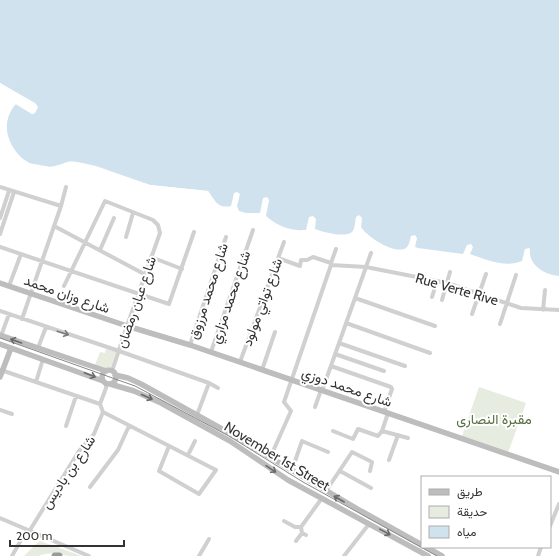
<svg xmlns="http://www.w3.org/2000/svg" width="559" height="556" viewBox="0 0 559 556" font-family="Cabin,Vazirmatn,sans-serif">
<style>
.green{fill:#e6ecdf}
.water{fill:#cfe2ee}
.pier{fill:#fff}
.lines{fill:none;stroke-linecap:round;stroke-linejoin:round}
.street{stroke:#d0d0d0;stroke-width:4}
.secondary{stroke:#bdbdbd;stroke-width:5.5}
.highway{stroke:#9a9a9a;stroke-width:7}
.tram{stroke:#888;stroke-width:1}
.oneway{stroke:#7a7a7a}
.oneway2{stroke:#6a6a6a}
.labels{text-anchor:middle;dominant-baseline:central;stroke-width:4;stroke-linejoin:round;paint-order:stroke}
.street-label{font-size:14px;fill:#333;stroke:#fff}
.park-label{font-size:14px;fill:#56703f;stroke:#fff}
</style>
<rect width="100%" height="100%" fill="#fff"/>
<!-- green -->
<path class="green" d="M106,349L116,352L111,367H109L107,369L95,365L100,352L105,353Z
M479,387L526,403L508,453L462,436Z
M40,541L82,556H68L54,553L45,554L38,556H24L36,544Z"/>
<!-- water -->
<path class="water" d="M0,0H559V276C545,275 528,265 530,249L529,248L525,249L522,261C505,268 487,260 470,254L473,247L471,244L467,245L463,254L418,248L415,247L417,238L415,235L411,236C410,240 409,246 406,248C395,255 367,237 361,227L362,218L359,215L356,217C355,222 355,229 352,232C345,238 322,232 315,229L316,219L313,216L309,217L306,230C290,231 279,227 266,216L269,200L267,197L263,198L260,213H246L239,211L237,206L240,194L237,192L234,193L231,206C216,209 215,199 208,191L150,185L82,163C77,162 72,161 67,162C61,164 55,167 49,167C29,168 14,155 8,136C5,125 8,112 16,104L32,114L35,113L37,105L0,83Z"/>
<!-- pier -->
<path class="pier" d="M0,83L35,103L38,107L35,113L32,114L14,103L17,102L33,112L36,108L34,105L0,85Z
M71,162L82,163L96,166L150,185L208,191L210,194L209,196L208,193L149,187L82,165L71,164L48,169L27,164L28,163L51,167Z"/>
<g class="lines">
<!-- street -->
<path class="street" d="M0,187L61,206
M0,218L9,191
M54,226L146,275
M0,234L14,192
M126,237L133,213
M0,247L169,304L194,232
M100,250L114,218
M151,257L182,269
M278,258L300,266L301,260H307L313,257L331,263V265
M331,263L336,249
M331,265L366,267L447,283L521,308L559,310
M9,286L21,254
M64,286L105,201L153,220L158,225L160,233L127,326L113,368L111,371
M432,297L437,281
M355,298L435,326
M442,300L450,272
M543,310L545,290
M0,311L119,351
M472,314L486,274
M22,319L61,206L66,187
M346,323L430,353
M500,324L516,275
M1,336L9,314
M339,343L405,366
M190,345L226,237
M38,348L46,327
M119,351L209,383L218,388
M211,352L253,230
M335,354L384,371
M240,362L284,242
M331,366L391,387L392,389L384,412
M1,370L100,404L106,388V383
M262,370L275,332
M36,382L43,359
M322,391L371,253
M315,407L321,390
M0,410L12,414
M103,412L216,470L199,494L159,471L169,446
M197,415L209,383
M66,426L76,396
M333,431L353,439L358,429L378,436L382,431L388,413
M382,431L408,438
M188,455L195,441
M270,458L291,411L284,402L331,265
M389,460L398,435
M292,470L302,441L328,452
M340,471L371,488
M90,487L118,450L129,426
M326,491L352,452L372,462L370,471
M0,518L89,556
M284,521L295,527H301
M550,526L559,504
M306,535L302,533L301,527L322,498
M296,541L302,533
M12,556L25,533L30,530L79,451L94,434L103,412L100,404
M199,556L209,539
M344,556L369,524
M538,556L541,547"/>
<!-- secondary -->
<path class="secondary" d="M0,283L127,326L190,345L559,472
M0,335L106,371
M0,344L103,381
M102 377a7 7 0 1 1 14 0a7 7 0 1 1-14 0Z
M115,375L128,378L141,384L222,429L361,511L422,545
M0,377L11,348
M110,384L134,391L161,403L230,441L288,480L428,556
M426,547L442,556"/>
<!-- highway -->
<path class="highway" d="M55,556H59"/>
<!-- tram -->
<path class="tram" d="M0,338L135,386L229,436L303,482L437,556"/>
</g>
<!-- one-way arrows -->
<defs><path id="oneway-shaft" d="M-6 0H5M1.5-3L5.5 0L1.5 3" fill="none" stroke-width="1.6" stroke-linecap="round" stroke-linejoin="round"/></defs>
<use class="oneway" href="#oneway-shaft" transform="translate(63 333) rotate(18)"/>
<g class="oneway2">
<use href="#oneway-shaft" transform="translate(16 341) rotate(-161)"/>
<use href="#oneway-shaft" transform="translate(90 375) rotate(21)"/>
<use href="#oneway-shaft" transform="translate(147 397) rotate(24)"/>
<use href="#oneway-shaft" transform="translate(271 469) rotate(34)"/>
<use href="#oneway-shaft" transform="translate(339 499) rotate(-150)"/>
<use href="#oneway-shaft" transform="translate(385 532) rotate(29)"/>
</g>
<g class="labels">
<!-- street labels -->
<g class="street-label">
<text transform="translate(457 289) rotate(16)">Rue Verte Rive</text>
<text transform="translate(208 291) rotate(-72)">شارع محمد مرزوق</text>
<text transform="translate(67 294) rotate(19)">شارع وزان محمد</text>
<text transform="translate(230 297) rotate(-71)">شارع محمد مزاري</text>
<text transform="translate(136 302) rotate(-71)">شارع عبان رمضان</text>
<text transform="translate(262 302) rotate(-70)">شارع تواتي مولود</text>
<text transform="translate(347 387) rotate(19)">شارع محمد دوزي</text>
<text transform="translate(277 456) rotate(31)">November 1st Street</text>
<text transform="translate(68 472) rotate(-56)">شارع بن باديس</text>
</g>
<!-- park labels -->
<g class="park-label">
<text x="494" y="419">مقبرة النصارى</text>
</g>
</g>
<!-- legend -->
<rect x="421" y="476" width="130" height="72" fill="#ffffff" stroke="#adadad"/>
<rect x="429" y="489" width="20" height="6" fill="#bdbdbd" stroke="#adadad"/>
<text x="457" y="496" font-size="12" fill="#333333">طريق</text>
<rect x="429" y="506" width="20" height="12" fill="#e6ecdf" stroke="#adadad"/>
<text x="457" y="516" font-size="12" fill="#333333">حديقة</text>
<rect x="429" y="526" width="20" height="12" fill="#cfe2ee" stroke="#adadad"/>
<text x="457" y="536" font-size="12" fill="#333333">مياه</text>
<!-- scale -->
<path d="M10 540v6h114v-6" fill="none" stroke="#333333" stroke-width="2"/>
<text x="16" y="540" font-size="12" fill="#333333" stroke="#ffffff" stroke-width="3" paint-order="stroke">200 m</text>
</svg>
